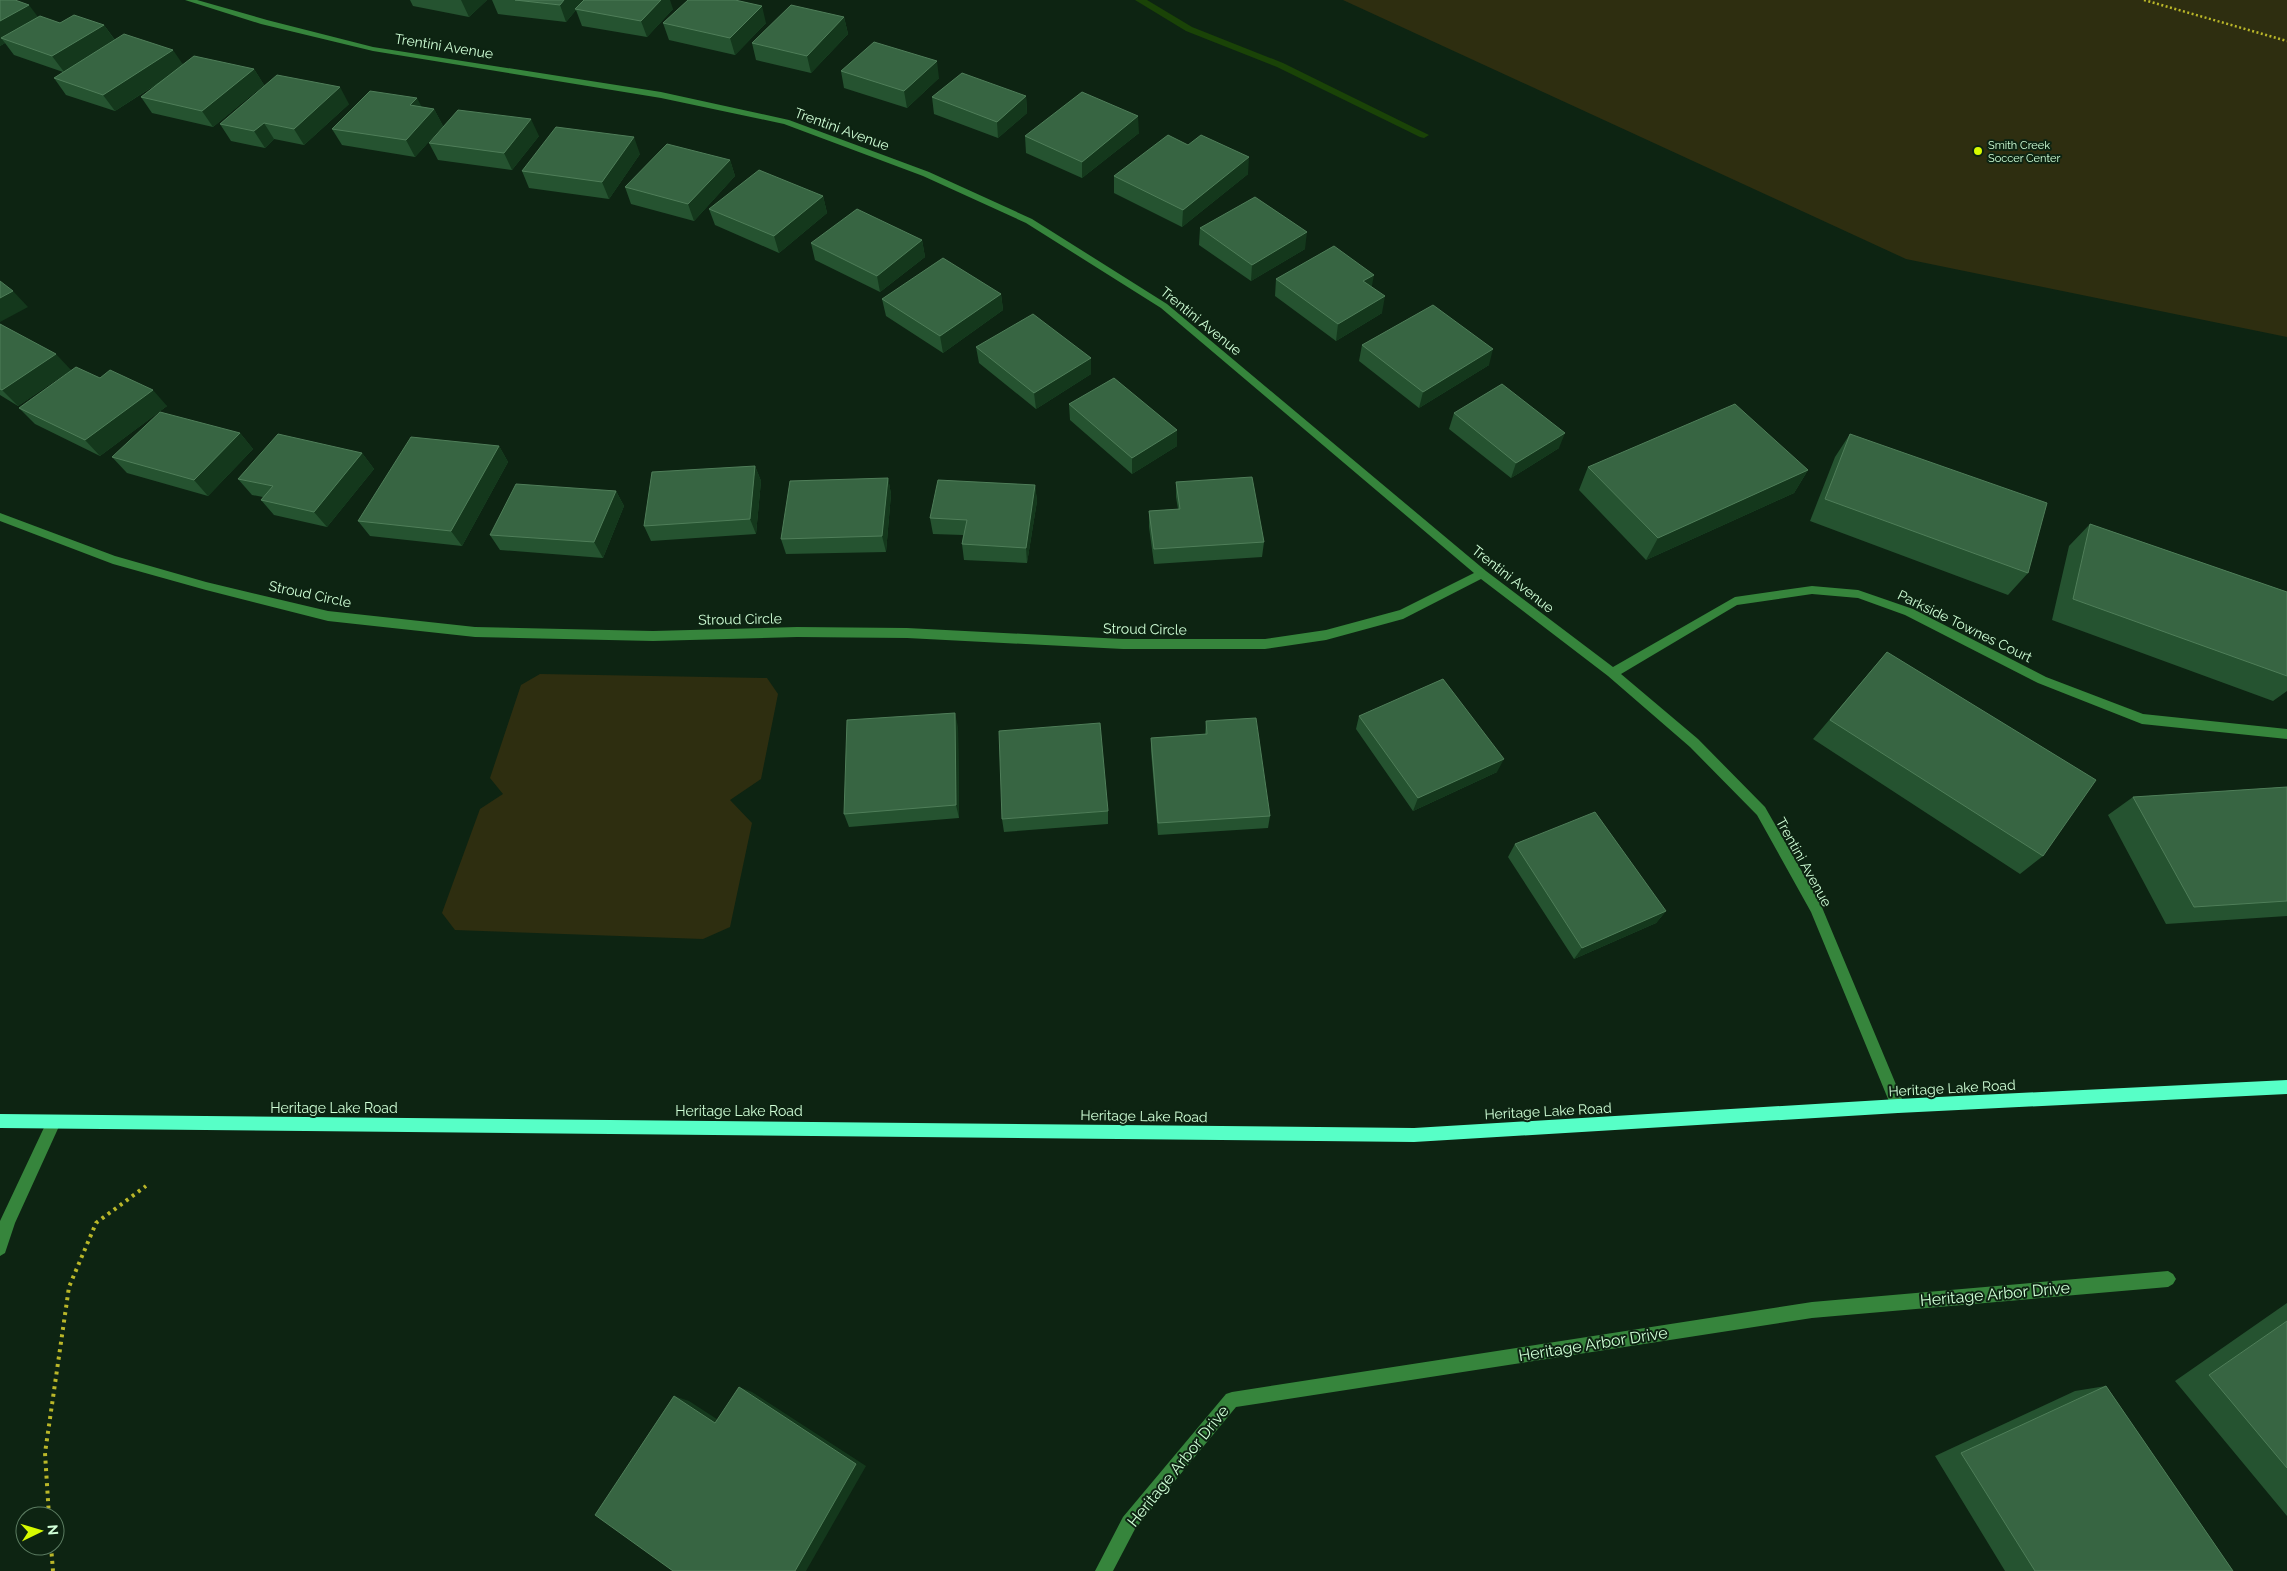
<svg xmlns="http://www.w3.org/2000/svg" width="2287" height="1571" viewBox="0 0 2287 1571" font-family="Raleway,sans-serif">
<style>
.green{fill:#2e2e10}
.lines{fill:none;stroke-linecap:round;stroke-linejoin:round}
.stream{fill:#1a4307;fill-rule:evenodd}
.path-far1{stroke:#bab729;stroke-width:2.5;stroke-dasharray:2 2.5;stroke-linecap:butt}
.path{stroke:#bab729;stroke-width:4;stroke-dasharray:3 4.5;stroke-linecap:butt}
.minor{fill:#36853c;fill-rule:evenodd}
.major{fill:#57ffc7;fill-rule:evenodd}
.wall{fill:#255330}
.shaded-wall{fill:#14381c}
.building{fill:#376542;stroke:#4f7e59}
.poi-dot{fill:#d7fb00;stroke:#0d2412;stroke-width:2}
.labels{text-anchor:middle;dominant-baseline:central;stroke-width:4;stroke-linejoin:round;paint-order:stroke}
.far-poi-label{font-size:11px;fill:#d0ffd7;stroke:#0d2412;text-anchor:start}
.street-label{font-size:14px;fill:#d0ffd7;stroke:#0d2412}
.near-street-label{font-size:16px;fill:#d0ffd7;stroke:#0d2412}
</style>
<rect width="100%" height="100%" fill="#0d2412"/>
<!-- green -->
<path class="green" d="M1343,0H2287V337L1906,259Z
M540,674L767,678L778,694L761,779L730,800L752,823L730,927L703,939L455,930L442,913L480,809L503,794L490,778L521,685Z"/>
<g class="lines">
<!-- stream -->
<path class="stream" d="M1135,0H1147L1192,27L1283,63L1429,135L1424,138L1420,137L1277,67L1186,31Z"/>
<!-- path-far1 -->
<path class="path-far1" d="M2144,0L2287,41"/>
<!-- path -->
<path class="path" d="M49,1516L45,1453L69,1287L96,1223L146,1186
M51,1546L53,1571"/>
<!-- minor -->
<path class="minor" d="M185,0H197L267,20L373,47L661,92L789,120L929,172L1032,219L1167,304L1486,571L1613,667L1735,597L1812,586L1858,590L1913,609L2046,677L2143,714L2287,729V739L2142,724L2038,683L1905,615L1858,598L1812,594L1737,605L1621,674L1698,739L1765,807L1821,905L1905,1106L1903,1111L1898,1113L1893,1111L1811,912L1757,815L1690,747L1608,676L1481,579L1403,619L1326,640L1265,649H1123L907,638L797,637L653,641L475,637L328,621L206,590L113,564L0,521V513L115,556L206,582L328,611L475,627L653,631L797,627L907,628L1123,639H1265L1326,630L1400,610L1474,573L1161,308L1026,223L923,176L784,124L661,98L373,51L261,24Z
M54,1115L59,1117L61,1122L15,1223L5,1253L0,1256V1221L49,1117Z
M2168,1271L2173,1274L2176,1279L2173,1284L2168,1287L1812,1318L1236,1407L1135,1529L1113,1571H1095L1123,1517L1226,1394L1232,1392L1812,1302Z"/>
<!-- major -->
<path class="major" d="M2287,1080V1094L1898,1113L1414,1142L0,1128V1114L1414,1128L1898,1099Z"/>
</g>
<!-- wall -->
<path class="wall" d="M0,0L38,17L60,23L104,25L115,40L183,64L254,69L264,85L213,127L152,113L141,97L157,84L115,111L66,95L54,78L63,72L14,55L5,43L0,46Z
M410,0H487L469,17L413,6Z
M492,0H584L673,9L647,37L582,26L576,10L566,22L498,14Z
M844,17L848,34L811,73L756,60L752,43Z
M663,23H766L735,55L669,40Z
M841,71L939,78L907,108L844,88Z
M1026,96L1027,113L998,138L934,114L932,97Z
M349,104L304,145L274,139L265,148L231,141L220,124Z
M422,107L434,109L443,126L415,157L342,145L332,129Z
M1139,133L1082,178L1026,153L1025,136Z
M539,136L512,170L438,160L429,143Z
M640,154L609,199L529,188L522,171Z
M730,160L735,176L694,221L631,204L625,187Z
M1248,174L1182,227L1114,193V176Z
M823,196L827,213L779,253L715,225L709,209Z
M1200,228L1305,249L1251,281L1199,245Z
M922,240L925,257L880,292L815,260L811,243Z
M1276,279L1372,287L1382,313L1336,341L1275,296Z
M1001,294L1003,310L943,353L886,316L882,299Z
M0,324L71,370L18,406L0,395Z
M1362,345L1489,365L1419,408L1359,361Z
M976,347L1091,374L1036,409L979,363Z
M100,378L167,406L100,456L35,424L19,408Z
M1069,404L1177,446L1132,474L1070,420Z
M1454,413L1559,448L1511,478L1449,429Z
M240,433L253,449L208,496L127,473L112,457Z
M1850,434L2028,573L2008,595L1810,521L1835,457Z
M499,446L508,462L462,546L370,536L358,521Z
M362,453L374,469L327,527L274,515L261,500L263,497L252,495L238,479Z
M755,466L761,481L756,534L651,541L644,526Z
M1588,467L1808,470L1794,493L1646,560L1579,490Z
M888,478L891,494L886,552L786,554L781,539Z
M1176,482L1264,542L1262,557L1154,564L1149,527V511L1178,509L1176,497Z
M1035,485L1037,501L1027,563L964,560L962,544L963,535L933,534L930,518Z
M616,491L624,506L603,558L500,550L490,535Z
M2090,524L2287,592V691L2273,701L2052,620L2069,546Z
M1887,652L2043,856L2020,874L1813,739Z
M1359,716L1497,772L1413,811L1356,729Z
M1206,721L1270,816L1268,828L1158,835L1151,751V738L1205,734Z
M958,727L959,818L849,827L844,814Z
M2287,787V916L2166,924L2108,815L2133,797Z
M1108,811V824L1004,832L1002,819Z
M1515,844L1666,911L1656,923L1574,959L1508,857Z
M2287,1303V1516L2175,1381Z
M2106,1386L2233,1571H2005L1935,1456L2075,1391Z"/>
<!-- shaded-wall -->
<path class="shaded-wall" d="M461,0H487L469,17Z
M564,0H584L575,9L576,10L566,22L560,5Z
M661,0H670L673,9L647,37L641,21Z
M29,5L41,21L1,38L5,43L0,46V21Z
M762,6L766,23L735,55L730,38Z
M844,17L848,34L811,73L807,56Z
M104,25L116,42L64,72L52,56Z
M173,50L184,66L115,111L103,95Z
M937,61L939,78L907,108L904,91Z
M254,69L264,85L213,127L202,111Z
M340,87L349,104L304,145L294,129Z
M1026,96L1027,113L998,138L997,122Z
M417,98L426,115L410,105Z
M434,109L443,126L415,157L406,140Z
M1138,116L1139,133L1082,178V162Z
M531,119L539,136L512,170L504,153Z
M264,123L274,139L265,148L254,131Z
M634,137L640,154L609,199L602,182Z
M1249,157L1248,174L1182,227L1183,210Z
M730,160L735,176L694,221L688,204Z
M823,196L827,213L779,253L774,236Z
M1307,232L1305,249L1251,281L1252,265Z
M922,240L925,257L880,292L877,276Z
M1374,275L1371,291L1363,281Z
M13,291L28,307L0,322V298Z
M1001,294L1003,310L943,353L940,336Z
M1385,296L1382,313L1336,341L1338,324Z
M1493,349L1489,365L1419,408L1423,392Z
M56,354L71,370L18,406L2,390Z
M1091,358V374L1036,409L1034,393Z
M153,390L167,406L100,456L85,440Z
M1177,430V446L1132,474V458Z
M240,433L253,449L208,496L194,480Z
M1565,433L1559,448L1511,478L1516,463Z
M499,446L508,462L462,546L451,531Z
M362,453L374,469L327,527L314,512Z
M755,466L761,481L756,534L750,519Z
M1808,470L1794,493L1646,560L1658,538Z
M888,478L891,494L886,552L882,536Z
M1035,485L1037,501L1027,563L1026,548Z
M616,491L624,506L603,558L594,542Z
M955,713L958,727L959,818L956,805Z
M1504,759L1497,772L1413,811L1418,798Z
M1666,911L1656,923L1574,959L1582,948Z
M739,1387L752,1392L866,1466L806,1571H795Z
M674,1396L689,1401L729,1427L715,1423Z"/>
<!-- building -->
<path class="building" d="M0,0H15L29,5L0,21Z
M515,0H564L560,5Z
M584,0H661L641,21L575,9Z
M688,0H735L762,6L730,38L663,23Z
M791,5L844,17L807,56L752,43Z
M74,15L104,25L52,56L1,38L40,16L60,23Z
M124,34L173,50L103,95L54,78Z
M874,42L937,61L904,91L841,71Z
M194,56L254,69L202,111L141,97Z
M962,73L1026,96L997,122L932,97Z
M277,75L340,87L294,129L264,123L254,131L220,124Z
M370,91L417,98L410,105L434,109L406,140L332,129Z
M1082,92L1138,116L1082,162L1025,136Z
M458,110L531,119L504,153L429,143Z
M556,127L634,137L602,182L522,171Z
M1168,135L1188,145L1201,135L1249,157L1183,210L1114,176Z
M667,144L730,160L688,204L625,187Z
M759,170L823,196L774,236L709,209Z
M1255,197L1307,232L1252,265L1200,228Z
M857,209L922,240L877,276L811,243Z
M1334,246L1374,275L1363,281L1385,296L1338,324L1276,279Z
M943,258L1001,294L940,336L882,299Z
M0,281L13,291L0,298Z
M1433,305L1493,349L1423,392L1362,345Z
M1033,314L1091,358L1034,393L976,347Z
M0,324L56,354L2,390L0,389Z
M76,367L100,378L110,370L153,390L85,440L19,408Z
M1114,378L1177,430L1132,458L1069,404Z
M1502,384L1565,433L1516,463L1454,413Z
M1735,404L1808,470L1658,538L1588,467Z
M160,412L240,433L194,480L112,457Z
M278,434L362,453L314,512L261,500L273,486L238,479Z
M1850,434L2047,503L2028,573L1825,499Z
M411,437L499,446L451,531L358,521Z
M755,466L750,519L644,526L652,472Z
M1252,477L1264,542L1154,549L1149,511L1180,509L1176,482Z
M888,478L882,536L781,539L790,481Z
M938,480L1035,485L1026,548L962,544L967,520L930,518Z
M516,484L616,491L594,542L490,535Z
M2090,524L2287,592V676L2073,599Z
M1887,652L2096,780L2043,856L1830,720Z
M1443,679L1504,759L1418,798L1359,716Z
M955,713L956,805L844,814L847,720Z
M1256,718L1270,816L1158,823L1151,738L1207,734L1206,721Z
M1100,723L1108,811L1002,819L999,731Z
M2287,787V901L2194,907L2133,797Z
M1595,812L1666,911L1582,948L1515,844Z
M2287,1321V1468L2209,1375Z
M2106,1386L2233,1571H2035L1961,1453Z
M739,1387L856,1464L795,1571H673L595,1515L674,1396L715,1423Z"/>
<!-- markers -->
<circle class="poi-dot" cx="1978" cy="151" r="5"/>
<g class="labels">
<!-- far-poi labels -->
<g class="far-poi-label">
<text x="1988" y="145">Smith Creek<tspan x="1988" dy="13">Soccer Center</tspan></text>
</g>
<!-- street labels -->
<g class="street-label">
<text transform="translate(444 46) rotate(9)">Trentini Avenue</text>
<text transform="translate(842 129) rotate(20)">Trentini Avenue</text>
<text transform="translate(1201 321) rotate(39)">Trentini Avenue</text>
<text transform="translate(1513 579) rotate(38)">Trentini Avenue</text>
<text transform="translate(310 594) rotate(12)">Stroud Circle</text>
<text transform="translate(740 619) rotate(-1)">Stroud Circle</text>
<text transform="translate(1965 626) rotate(26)">Parkside Townes Court</text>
<text transform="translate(1145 629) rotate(1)">Stroud Circle</text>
<text transform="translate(1804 862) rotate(61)">Trentini Avenue</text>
<text transform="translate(1952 1088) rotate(-3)">Heritage Lake Road</text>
<text x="334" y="1108">Heritage Lake Road</text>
<text x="739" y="1111">Heritage Lake Road</text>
<text transform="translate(1548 1111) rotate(-3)">Heritage Lake Road</text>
<text transform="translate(1144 1116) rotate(1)">Heritage Lake Road</text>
</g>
<!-- near-street labels -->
<g class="near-street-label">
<text transform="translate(1995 1294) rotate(-5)">Heritage Arbor Drive</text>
<text transform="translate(1593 1344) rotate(-9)">Heritage Arbor Drive</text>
<text transform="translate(1178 1466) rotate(-51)">Heritage Arbor Drive</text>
</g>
</g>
<!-- north arrow -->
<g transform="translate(40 1531) rotate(85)"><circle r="24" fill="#0d2412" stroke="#5b7c61"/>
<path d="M0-4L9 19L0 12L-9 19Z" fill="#d7fb00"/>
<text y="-8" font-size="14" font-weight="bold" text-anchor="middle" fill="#d0ffd7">N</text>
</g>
</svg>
